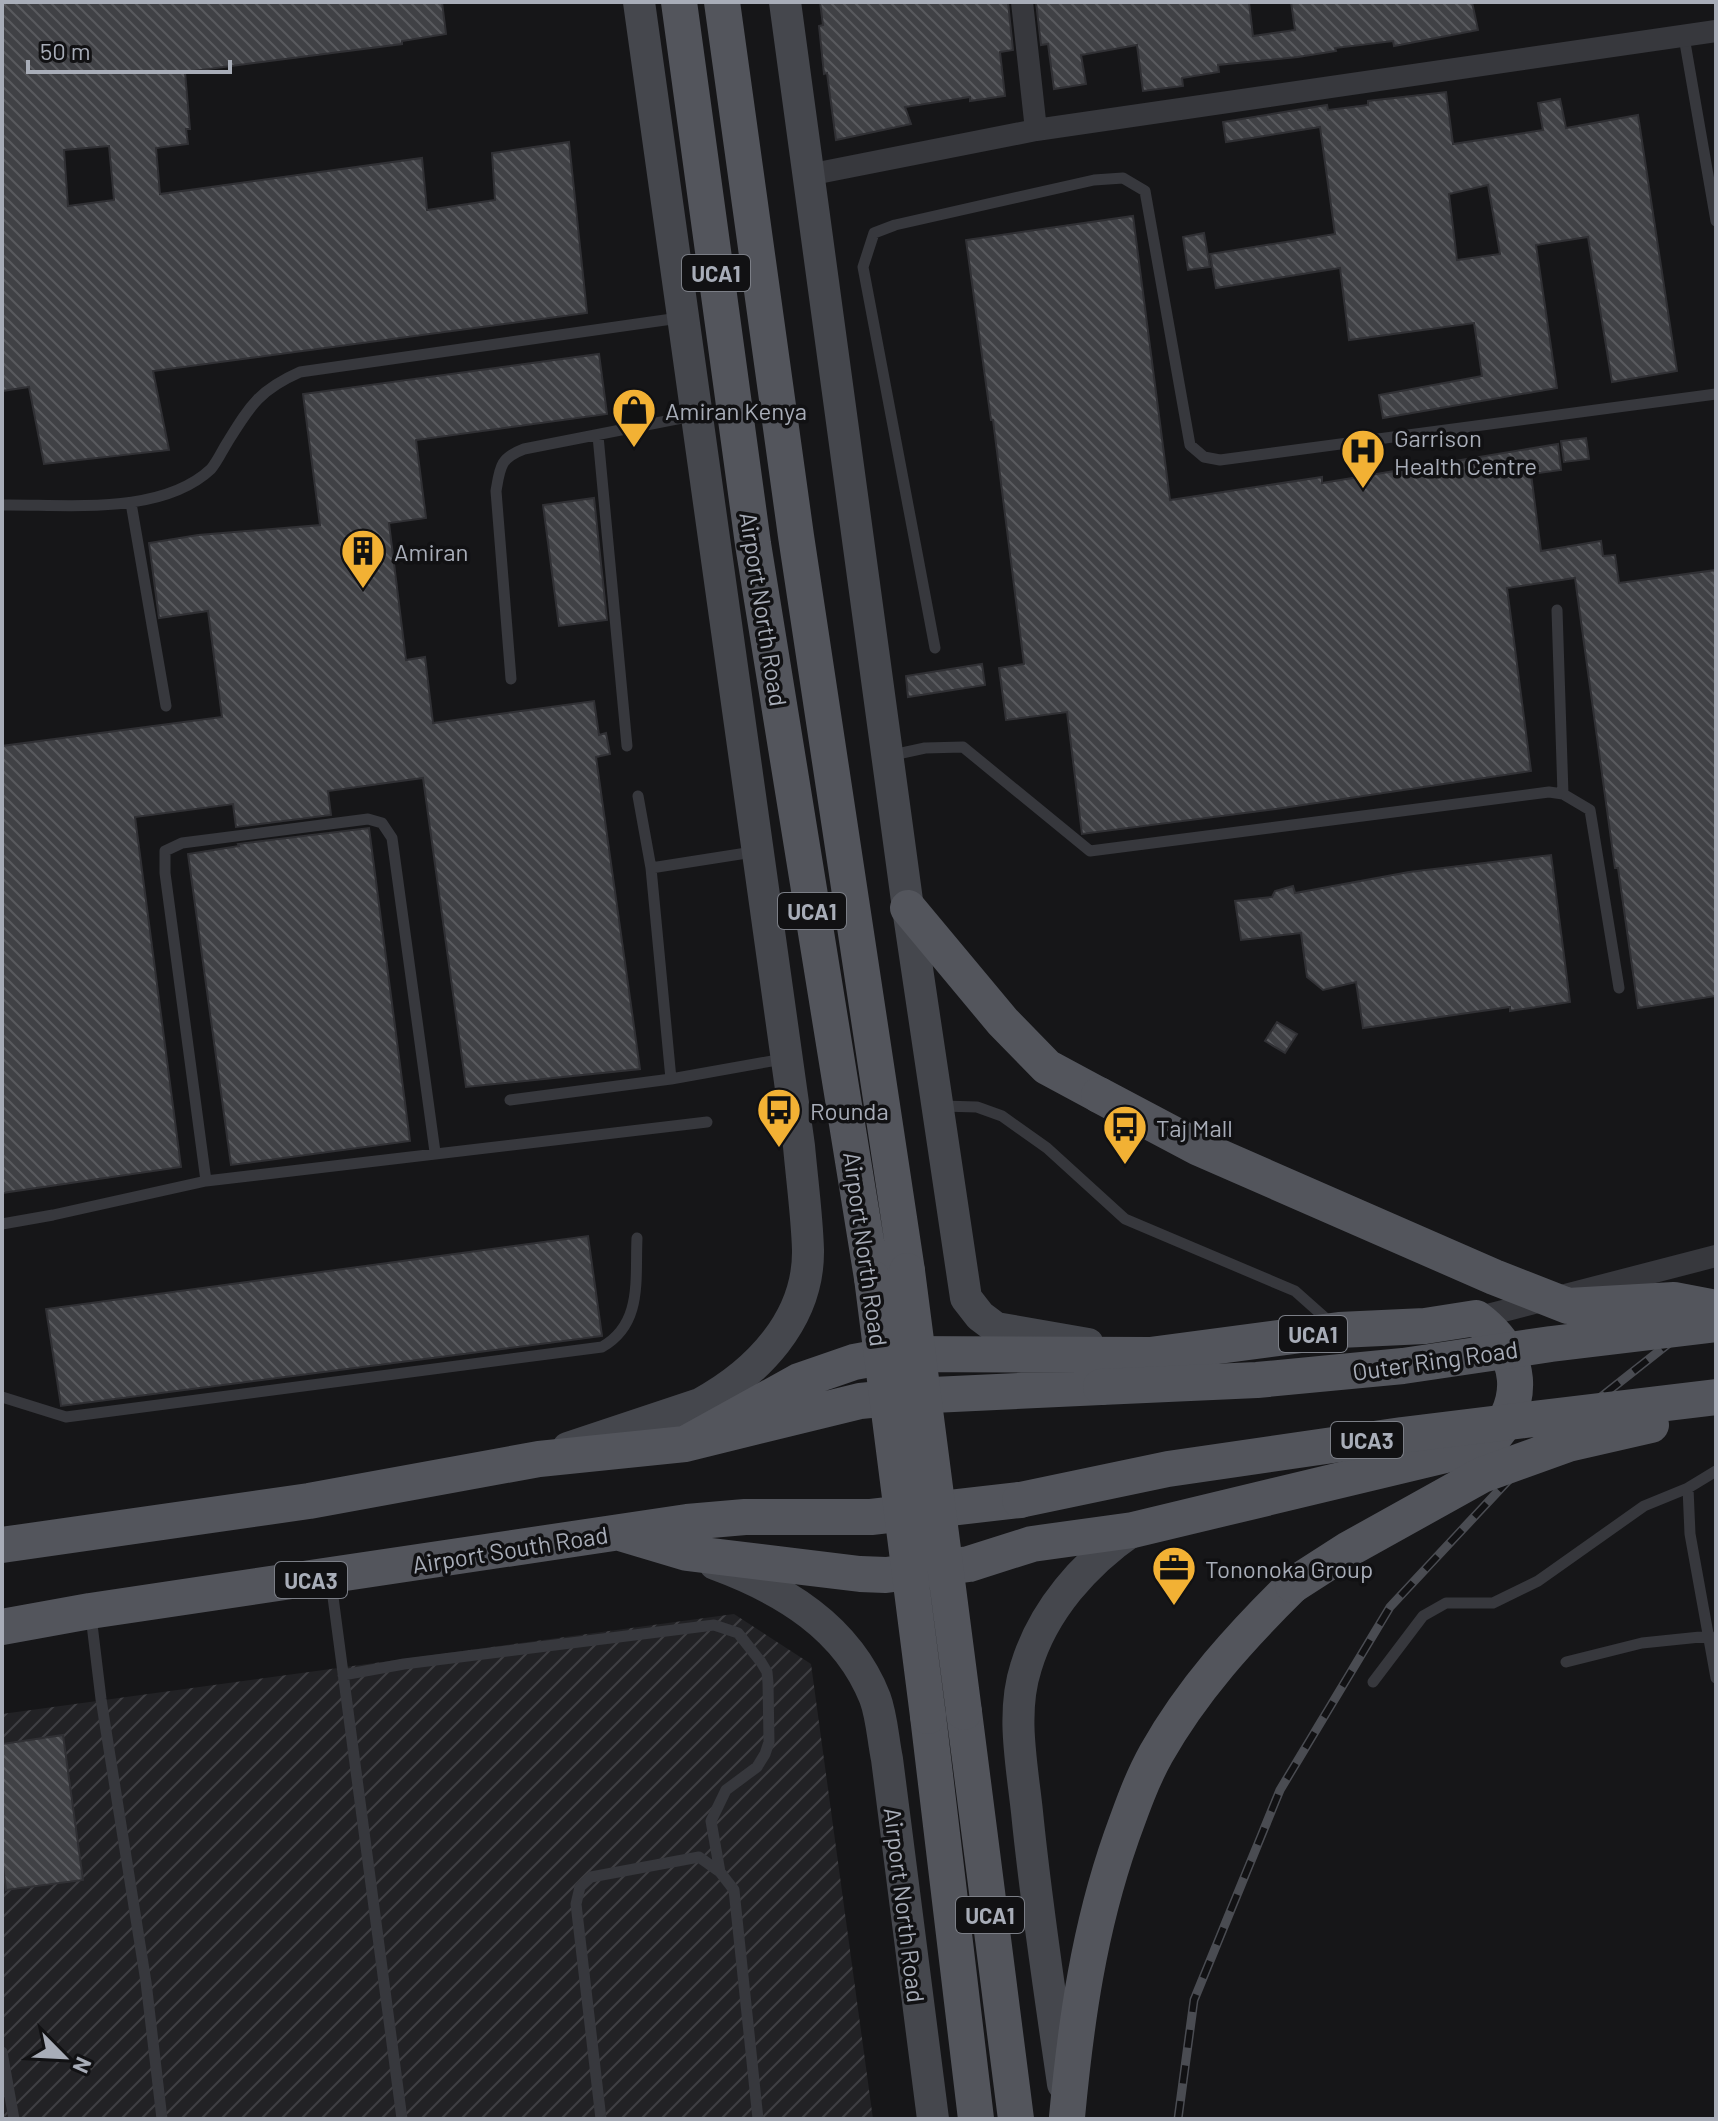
<svg xmlns="http://www.w3.org/2000/svg" width="1718" height="2121" viewBox="0 0 1718 2121" font-family="Barlow,sans-serif">
<style>
.industrial{fill:url(#industrial-furrows)}
.building{fill:url(#building-back-hatch);stroke:#303034;stroke-width:2;fill-rule:evenodd}
.lines{fill:none;stroke-linecap:round;stroke-linejoin:round}
.lane{stroke:#37383d;stroke-width:11}
.street{stroke:#37383d;stroke-width:22}
.secondary{stroke:#45474d;stroke-width:32}
.primary{stroke:#53555c;stroke-width:36}
.rail-casing{stroke:#4a4c52;stroke-width:9}
.rail{stroke:#111113;stroke-width:6;stroke-dasharray:18;stroke-linecap:butt}
.primary-bridge{stroke:#53555c;stroke-width:36}
.labels{text-anchor:middle;dominant-baseline:central;stroke-width:7;stroke-linejoin:round;paint-order:stroke}
.shield{fill:#111113;stroke:#7b7e86;stroke-width:2}
.shield-label{font-size:22px;font-weight:bold;fill:#a8adb8}
.poi-label{font-size:24px;fill:#a8adb8;stroke:#111113;text-anchor:start}
.street-label{font-size:24px;fill:#a8adb8;stroke:#111113}
</style>
<defs>
<pattern id="industrial-furrows" width="10" height="10" patternUnits="userSpaceOnUse" patternTransform="scale(2)"><rect width="10" height="10" fill="#222225"/><path d="M-1 1l2-2M0 10L10 0M9 11l2-2" fill="none" stroke="#3f3f43"/></pattern>
<pattern id="building-back-hatch" width="6" height="6" patternUnits="userSpaceOnUse" patternTransform="scale(2)"><rect width="6" height="6" fill="#404145"/><path d="M-1 5l2 2M0 0l6 6M5-1l2 2" fill="none" stroke="#595a5e"/></pattern>
</defs>
<rect width="100%" height="100%" fill="#161618"/>
<!-- industrial -->
<path class="industrial" d="M734,1614L811,1664L873,2119H2V1714Z"/>
<!-- building -->
<path class="building" d="M2,2H442L446,34L402,41V44L185,72L190,129H186L188,144L156,148L160,194L422,158L427,210L495,200L492,153L569,142L587,313L153,371L169,450L44,464L29,387L2,391ZM109,146L114,200L68,206L64,150Z
M820,2H1008L1013,50L1000,52L1005,96L970,101V97L905,107L911,124L836,140L827,73L824,74L819,26L823,25Z
M1036,2H1249L1253,36L1295,30L1291,2H1472L1478,30L1394,46L1393,41L1335,48L1336,51L1298,57L1218,65L1219,72L1182,78L1183,86L1143,91L1137,45L1081,55L1086,84L1054,89L1048,44L1041,45Z
M1446,92L1453,144L1543,130L1538,103L1560,99L1566,128L1638,115L1677,371L1612,382L1588,237L1536,245L1557,388L1383,418L1379,395L1482,376L1474,323L1349,340L1340,268L1216,288L1210,254L1335,234L1320,127L1226,142L1223,122L1327,105L1328,110L1368,105V101ZM1488,185L1500,254L1457,260L1449,194Z
M1133,216L1170,500L1322,477V483L1558,444L1561,470L1531,474L1541,551L1601,541L1603,556L1615,555L1619,583L1716,570V996L1638,1008L1618,868H1615L1575,578L1507,588L1531,771L1276,809L1082,834L1067,712L1006,720L999,668L1024,664L993,420H991L966,240Z
M1204,233L1210,267L1188,270L1183,237Z
M599,354L607,414L416,440L426,518L389,523L406,660L425,657L433,723L594,701L599,735L606,733L610,754L596,757L640,1069L466,1087L423,778L328,791L331,815L236,827L233,804L135,817L181,1167L2,1193V746L222,717L208,611L159,618L149,543L198,535L320,525L303,394Z
M1586,438L1589,459L1564,462L1561,441Z
M594,498L607,620L559,626L543,505Z
M982,664L985,685L908,697L906,676Z
M369,828L410,1141L231,1165L188,854L239,846L238,844Z
M1551,855L1570,1002L1510,1011V1007L1363,1028L1356,982L1323,990L1307,977L1301,933L1241,940L1235,901L1272,897L1275,891L1293,886L1295,893L1409,872Z
M1277,1022L1297,1034L1285,1053L1265,1041Z
M588,1236L602,1336L61,1406L46,1309Z
M63,1735L83,1880L6,1890L2,1858V1744Z"/>
<g class="lines">
<!-- lane -->
<path class="lane" d="M1684,37L1716,221
M598,436L627,746
M131,503L166,706
M2,505C66,504 161,516 211,469C217,462 222,451 227,443C250,406 259,390 300,372L679,318
M1557,610L1563,794L1590,810L1619,988
M935,648L863,267L874,233L895,225L1094,180L1123,178L1145,191L1190,445L1204,457L1220,460L1716,394
M511,679L496,491C500,467 500,458 524,449L692,416
M888,756L925,748L963,747L1090,851L1549,792L1563,794
M638,796L651,868L671,1079L783,1059
M651,868L753,852
M510,1100L671,1079
M942,1106L977,1107L1002,1116L1047,1148L1125,1219L1295,1291L1331,1323
M206,1181L165,873V851L182,843L368,819L382,823L392,838L435,1152
M2,1224L53,1215L206,1181L707,1122
M2,1397L66,1417L602,1347C643,1324 635,1279 637,1238
M1716,1471L1688,1488L1690,1534L1716,1678
M331,1582L402,2119
M91,1616L101,1699L146,1982L162,2119
M1566,1662L1642,1643L1710,1636
M343,1675L404,1664L714,1625L738,1633L761,1662L767,1672L768,1683L769,1742L765,1754L757,1767L726,1790L711,1821L720,1872
M1373,1682L1423,1616L1446,1603H1493L1538,1581L1644,1506L1688,1488
M2,2052L14,2119
M601,2119L576,1904L580,1887L591,1877L699,1857L720,1872L734,1890L758,2119"/>
<!-- street -->
<path class="street" d="M1022,2L1036,130
M808,175L1036,130L1716,31
M1476,1318L1716,1256"/>
<!-- secondary -->
<path class="secondary" d="M785,2L908,908L966,1298L980,1316L996,1328L1088,1344
M568,1448L700,1404C757,1373 809,1320 808,1250C807,1216 802,1180 799,1146L639,2
M715,1564C783,1589 847,1627 875,1698C882,1717 883,1740 887,1759L933,2119
M1063,2084C1050,1994 1036,1903 1027,1812C1022,1765 1011,1713 1026,1667C1043,1610 1085,1563 1133,1530"/>
<!-- primary -->
<path class="primary" d="M679,2L753,544L872,1278
M722,2L796,536L907,1271
M908,908L1003,1022L1047,1067L1099,1095
M620,1533L687,1553L860,1574L886,1575L969,1564L1032,1544L1133,1530L1487,1445C1528,1402 1524,1354 1476,1318L1425,1326L1339,1330L1150,1355L897,1354L854,1362L799,1381L685,1444
M2,1545L309,1501L539,1459L685,1444L860,1401L911,1396L1101,1387
M2,1627L90,1611L687,1522L745,1517H871L1020,1500
M964,1712L1016,2119
M928,1716L976,2119
M1067,2117C1076,2021 1089,1929 1121,1838C1131,1810 1141,1781 1156,1754C1192,1690 1241,1636 1293,1585"/>
<!-- rail casing -->
<g class="rail-casing">
<path id="rail" d="M1178,2119L1194,2000L1280,1790L1390,1607L1544,1442L1716,1306"/>
</g>
<!-- rail -->
<use href="#rail" class="rail"/>
<!-- primary-bridge -->
<path class="primary-bridge" d="M1099,1095L1199,1148L1494,1277L1568,1306L1674,1300L1716,1308
M907,1271L964,1712
M872,1278L928,1716
M1101,1387L1257,1380L1403,1366L1551,1344L1716,1324
M1020,1500L1168,1469L1402,1435L1716,1397
M1293,1585L1349,1549L1482,1475L1568,1444L1651,1425"/>
</g>
<!-- icons -->
<defs>
<g id="shop-pin" transform="scale(2.3)"><path d="M0 17L-7.5 6A9.5 9.5 0 1 1 7.5 6Z" fill="#f2b134" stroke="#111113"/><path d="M-5-2.5h2.3a2.7 3.5 0 0 1 5.4 0H5L5.5 6h-11ZM-1.5-2.5h3a1.5 2.3 0 0 0-3 0Z" fill="#111"/></g>
<g id="hospital-pin" transform="scale(2.3)"><path d="M0 17L-7.5 6A9.5 9.5 0 1 1 7.5 6Z" fill="#f2b134" stroke="#111113"/><path d="M-5-5h3v3.5h4V-5h3V5h-3V1.5h-4V5h-3Z" fill="#111"/></g>
<g id="building-pin" transform="scale(2.3)"><path d="M0 17L-7.5 6A9.5 9.5 0 1 1 7.5 6Z" fill="#f2b134" stroke="#111113"/><path d="M-4-6H4V6H1V3H-1V6H-4ZM-2.5-4.3h1.7v1.8h-1.7ZM.8-4.3h1.7v1.8H.8ZM-2.5-1h1.7V.8h-1.7ZM.8-1h1.7V.8H.8Z" fill="#111"/></g>
<g id="bus-pin" transform="scale(2.3)"><path d="M0 17L-7.5 6A9.5 9.5 0 1 1 7.5 6Z" fill="#f2b134" stroke="#111113"/><path d="M-5-6H5V4H4V6H2V4H-2V6H-4V4H-5ZM-3.5-4V0h7V-4ZM-3.5 1.2v1.5H-2V1.2ZM2 1.2v1.5H3.5V1.2Z" fill="#111"/></g>
<g id="office-pin" transform="scale(2.3)"><path d="M0 17L-7.5 6A9.5 9.5 0 1 1 7.5 6Z" fill="#f2b134" stroke="#111113"/><path d="M-6-3h4V-5.5h4V-3h4V5H-6ZM-1-4.5V-3h2v-1.5ZM-6 0V1H6V0Z" fill="#111"/></g>
</defs>
<g fill-rule="evenodd">
<use href="#shop-pin" x="634" y="410"/>
<use href="#hospital-pin" x="1363" y="451"/>
<use href="#building-pin" x="363" y="551"/>
<use href="#bus-pin" x="779" y="1110"/>
<use href="#bus-pin" x="1125" y="1127"/>
<use href="#office-pin" x="1174" y="1568"/>
</g>
<g class="labels">
<!-- shield labels -->
<g class="shield">
<rect x="682" y="255" width="68" height="36" rx="6"/>
<rect x="778" y="893" width="68" height="36" rx="6"/>
<rect x="1279" y="1316" width="68" height="36" rx="6"/>
<rect x="1331" y="1422" width="72" height="36" rx="6"/>
<rect x="275" y="1562" width="72" height="36" rx="6"/>
<rect x="956" y="1897" width="68" height="36" rx="6"/>
</g>
<g class="shield-label">
<text x="716" y="273">UCA1</text>
<text x="812" y="911">UCA1</text>
<text x="1313" y="1334">UCA1</text>
<text x="1367" y="1440">UCA3</text>
<text x="311" y="1580">UCA3</text>
<text x="990" y="1915">UCA1</text>
</g>
<!-- poi labels -->
<g class="poi-label">
<text x="665" y="410">Amiran Kenya</text>
<text x="1394" y="437">Garrison<tspan x="1394" dy="28">Health Centre</tspan></text>
<text x="394" y="551">Amiran</text>
<text x="810" y="1110">Rounda</text>
<text x="1156" y="1127">Taj Mall</text>
<text x="1205" y="1568">Tononoka Group</text>
</g>
<!-- street labels -->
<g class="street-label">
<text transform="translate(764 609) rotate(81)">Airport North Road</text>
<text transform="translate(866 1249) rotate(82)">Airport North Road</text>
<text transform="translate(1435 1360) rotate(-8)">Outer Ring Road</text>
<text transform="translate(510 1549) rotate(-9)">Airport South Road</text>
<text transform="translate(905 1905) rotate(83)">Airport North Road</text>
</g>
</g>
<!-- border -->
<rect width="1718" height="2121" fill="none" stroke="#a8adb8" stroke-width="8"/>
<!-- north arrow -->
<g transform="translate(64 2057) rotate(114)" stroke="#111113" stroke-width="6" paint-order="stroke">
<path d="M0-6L14 30L0 20L-14 30Z" fill="#a8adb8"/>
<text y="-12" font-size="22" font-weight="bold" text-anchor="middle" fill="#a8adb8">N</text>
</g>
<!-- scale -->
<path d="M28 60v12h202v-12" fill="none" stroke="#a8adb8" stroke-width="4"/>
<text x="40" y="60" font-size="24" fill="#a8adb8" stroke="#111113" stroke-width="6" paint-order="stroke">50 m</text>
</svg>
